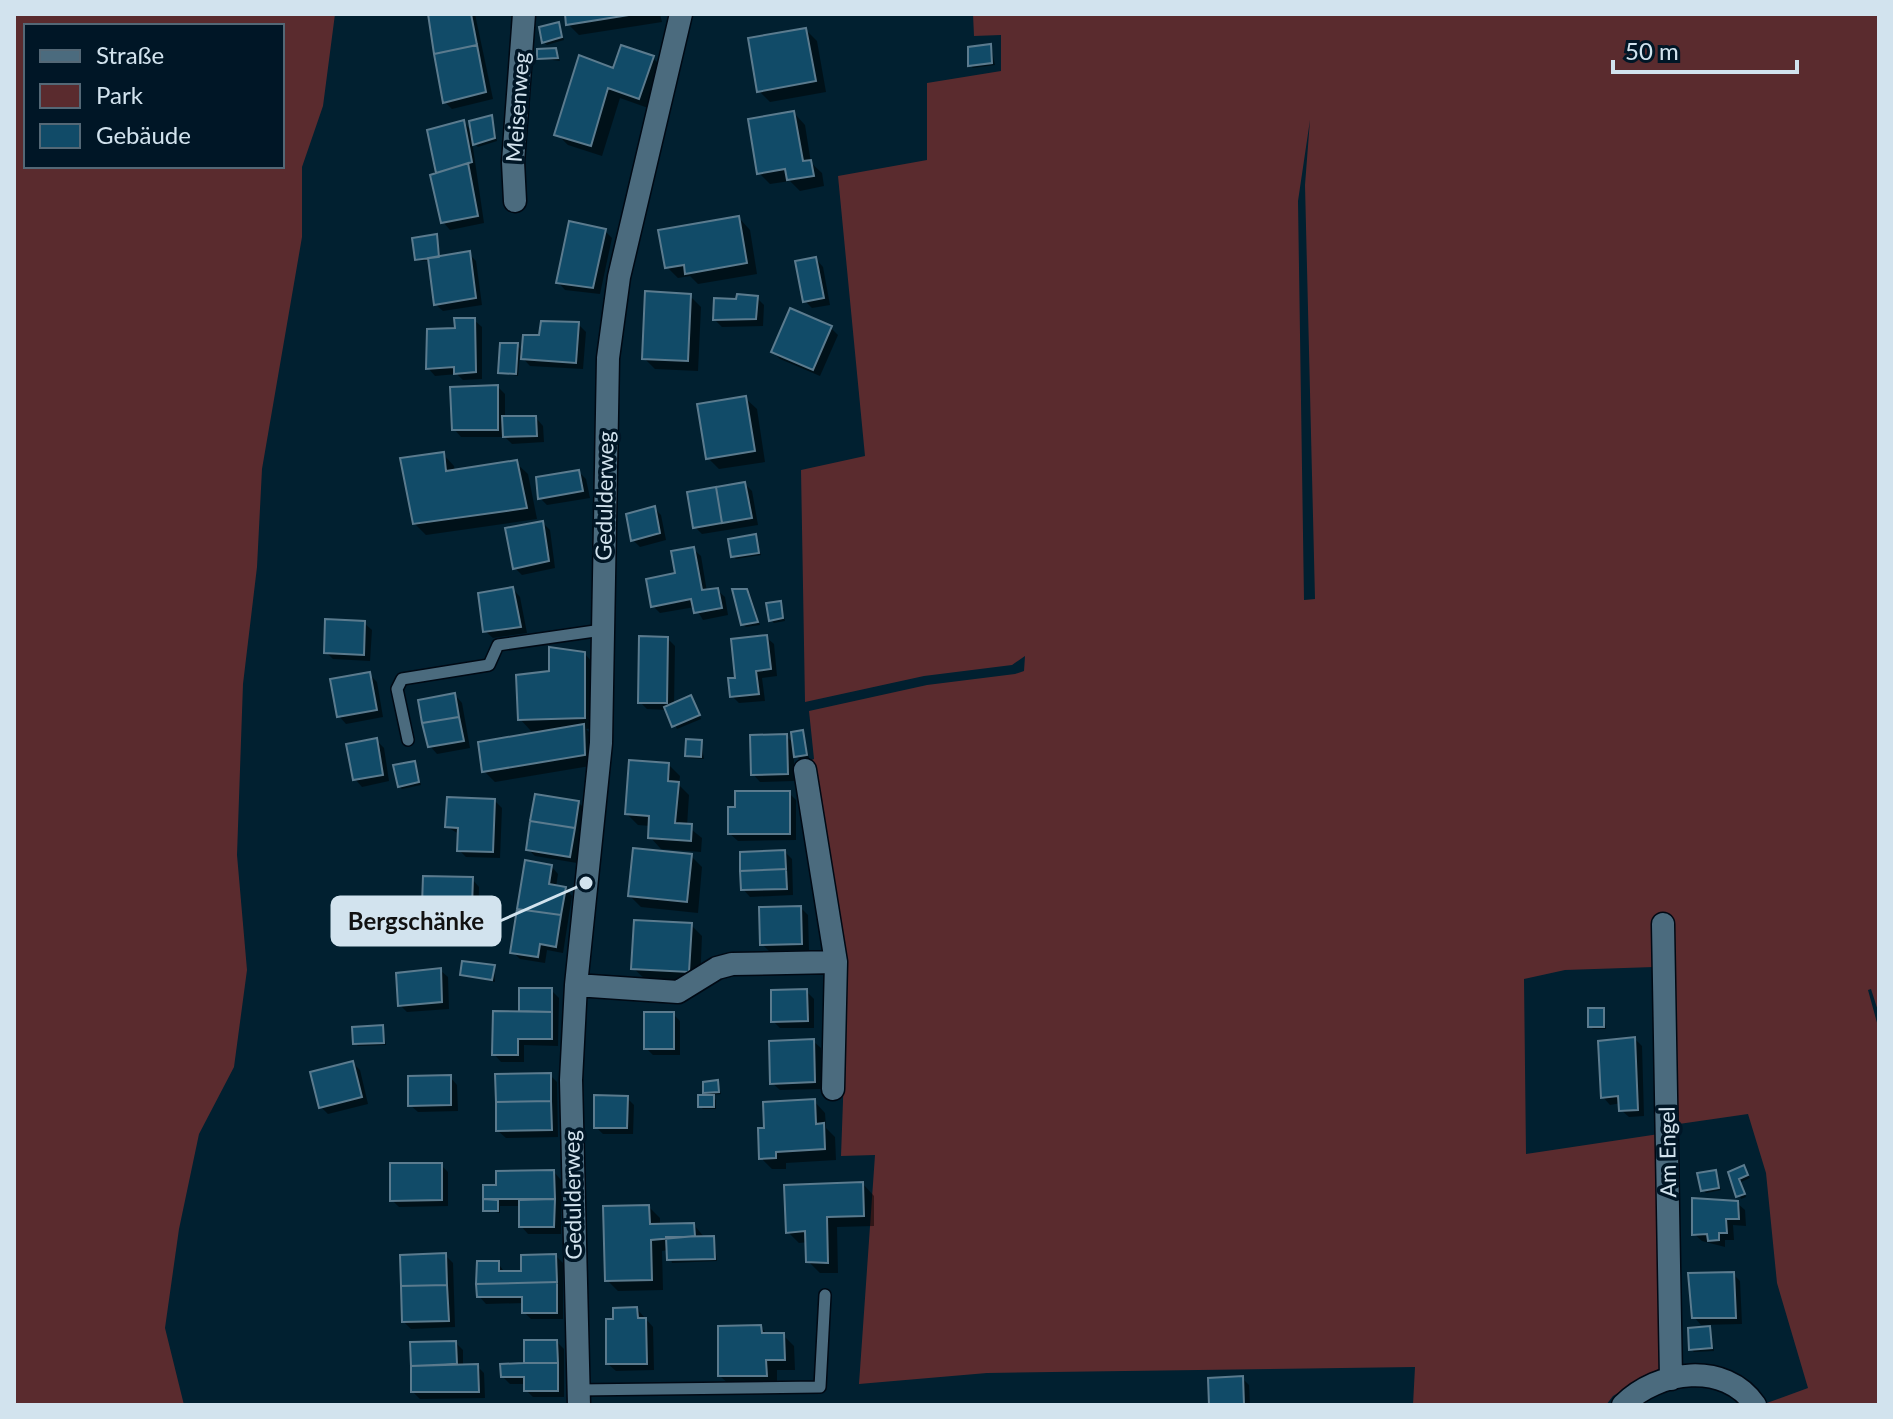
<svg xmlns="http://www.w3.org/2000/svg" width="1893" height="1419" viewBox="0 0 1893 1419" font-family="Lato,sans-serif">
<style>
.green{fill:#5a2b2e;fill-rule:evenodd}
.shadow{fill:#0007}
.building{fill:#114b68;stroke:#5b7b8e;stroke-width:2}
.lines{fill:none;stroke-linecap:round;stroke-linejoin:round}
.lane-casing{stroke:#000914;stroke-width:14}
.street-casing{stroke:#000914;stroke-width:25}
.lane{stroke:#4b6b7e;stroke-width:11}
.street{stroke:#4b6b7e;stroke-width:22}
.labels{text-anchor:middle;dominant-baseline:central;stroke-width:7;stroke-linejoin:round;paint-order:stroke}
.street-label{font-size:22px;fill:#d2e3ee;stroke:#001626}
.leader{fill:none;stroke:#d2e3ee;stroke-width:3}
.callout-dot{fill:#d2e3ee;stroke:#001626;stroke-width:3}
.callout{fill:#d2e3ee;stroke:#d2e3ee;stroke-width:3}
.callout-label{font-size:24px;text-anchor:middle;font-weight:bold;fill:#111}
</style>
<rect width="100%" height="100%" fill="#012030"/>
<!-- green -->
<path class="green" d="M14,14H335L323,106L302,167V237L262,469L257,567L243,684L237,855L247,970L234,1067L199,1134L179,1229L165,1328L184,1405H14ZM26,26H282V166H26Z
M973,14H1879V1014L1871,989L1868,990L1879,1030V1405L1764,1404L1808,1388L1777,1283L1766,1173L1748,1114L1672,1125L1654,967L1565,970L1524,979L1526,1154L1659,1134L1667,1364L1613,1396L1606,1405H1413L1415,1367L987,1373L859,1384L875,1155L841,1156L848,963L809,761L814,759L809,711L927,685L1015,674L1024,671L1025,656L1012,665L924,676L805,702L801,470L865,456L838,176L927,160V83L1001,71V35L974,36ZM1310,120L1305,185L1315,599L1304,600L1298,201Z"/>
<!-- shadow -->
<path class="shadow" d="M430,14H475L493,99L452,109L445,102Z
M567,14H660L662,22L579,35L568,24Z
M559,24L564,40L547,45L544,42Z
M806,30L817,41L826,92L770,102L759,91Z
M991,46L995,65L973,68L970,65Z
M556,50L560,61L539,58Z
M653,58L664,69L651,109L620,98L602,156L568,145L557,134L614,71Z
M794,113L805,125L811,163L822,173L824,186L800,191L790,181L770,184L759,173Z
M492,117L497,141L478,147L472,141L484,223L450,230L443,222L429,131L463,122L473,132Z
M739,218L750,230L757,274L698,284L690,276L678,278L667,267Z
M605,231L612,238L600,294L565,290L558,282Z
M436,236L441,258L469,254L476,261L482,305L443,311L435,304L430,261L417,260Z
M816,259L823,267L830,305L812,308L805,301Z
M690,296L701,307L698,371L655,369L644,358Z
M757,298L764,305L763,326L722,327L715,320L716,299Z
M474,320L482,327V379L463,380L457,374L435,376L428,368L457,330Z
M578,324L586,332L583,369L530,366L520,355L518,376L500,372L517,345L523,352L541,337Z
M831,328L838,335L820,376L780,359L773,352Z
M498,387L505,394V418H536L543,426L544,442L512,444L505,437H461L454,429Z
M745,398L757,409L765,462L719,469L708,458Z
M443,454L454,466L455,472L516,463L528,474L537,519L426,535L414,523Z
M579,472L586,479L590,498L547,505L540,498Z
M745,484L752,491L758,525L702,534L695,527Z
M654,508L661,515L666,540L640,547L633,540Z
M543,523L550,530L555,568L522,575L515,568Z
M755,537L761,555L736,559L733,556Z
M693,549L701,556L707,592L717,590L725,597L728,615L703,620L695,607L660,613L653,606Z
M513,589L520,597L527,633L493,638L485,631Z
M747,591L750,594L760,625L746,627L742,624Z
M780,603L785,621L774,623L771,620Z
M364,623L372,630L370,661L333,659L326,652Z
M766,637L774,644L777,676L762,678L765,701L739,703L732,696L738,679Z
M668,639L675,646L674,705L691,698L701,719L677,729L667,710L647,709L640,702Z
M584,653L595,665V728L586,729L594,737L596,765L495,782L484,771L543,733L531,731L520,719L551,672Z
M370,675L377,682L383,717L346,724L339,716Z
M455,695L462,703L470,748L437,754L430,746Z
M803,732L809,758L799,759L794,754V781L760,782L753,774L786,736L795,745Z
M376,740L384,748L389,781L362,787L355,779Z
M701,742L704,759L690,758L687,755Z
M415,763L421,785L402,789L399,786Z
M669,765L680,776L679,785L689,795L687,826L702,838L701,852L661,849L650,837V826L638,825L627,814Z
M789,793L796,800V840L738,841L730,834Z
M495,801L502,808L500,858L466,857L459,850V834L447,827Z
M579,803L586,810L577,863L535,856L528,849Z
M785,852L792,859L793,895L750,897L743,889Z
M691,856L702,867L698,913L641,907L630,896Z
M551,866L558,874L556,887L565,888L572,896L563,953L547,950L545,963L520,959L513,952Z
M472,879L479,887L478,944L431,943L423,936Z
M801,908L808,915L809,950L769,951L762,944Z
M691,925L702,936L700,982L645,979L633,968Z
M494,967L495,982L462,975Z
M440,970L448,977L449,1009L407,1012L400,1005Z
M521,990H551L559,998L558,1046L524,1045V1062H501L494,1054L521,1013Z
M806,991L814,999V1028H780L773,1021Z
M1603,1010L1606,1029H1593L1590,1026Z
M673,1014L680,1021V1055H653L646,1048Z
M382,1027L386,1045L358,1046L355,1043Z
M1635,1039L1642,1046L1644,1116L1629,1117L1621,1110V1103L1610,1105L1603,1097Z
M813,1041L821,1048L822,1089L780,1090L772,1083Z
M353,1063L360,1070L368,1104L328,1114L321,1107Z
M550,1075L557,1082L558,1137L506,1138L498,1131Z
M450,1077L457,1085L458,1111L418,1112L410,1105Z
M718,1083L721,1094L711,1095L716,1100V1109H703L700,1106L710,1097L705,1092Z
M627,1098L634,1105L633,1134H603L596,1127Z
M814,1101L825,1113L826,1128L835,1137L836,1160L786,1163V1169H772L761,1158L766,1130Z
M441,1165L448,1172V1206L399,1207L392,1200Z
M1746,1171L1750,1178L1741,1182L1746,1197L1741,1199L1730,1173Z
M554,1172L561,1180V1234H528L521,1226V1206H500V1213L485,1210V1187H498Z
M1715,1172L1721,1190L1706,1193L1703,1190Z
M863,1184L874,1196V1226L837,1227L838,1273H820L808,1261V1242L799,1243L788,1232Z
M1737,1203L1745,1210L1746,1226L1733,1225L1734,1240H1725V1247L1702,1241L1694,1234Z
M649,1207L660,1218V1226L694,1225L705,1238H714L717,1261L672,1263L668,1250L662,1251L663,1290L618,1291L607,1280Z
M445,1255L453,1263L455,1327L411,1329L404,1322Z
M556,1256L563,1263V1319H531L524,1312V1303L486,1304L479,1296L498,1263L505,1273H523Z
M1733,1274L1740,1281L1742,1324L1701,1325L1694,1317Z
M637,1309L653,1327L654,1370L616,1371L608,1364L615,1321Z
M761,1327L768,1335H783L794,1346L795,1370H777V1386L732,1387L720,1376Z
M1710,1328L1714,1351L1694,1352L1691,1349Z
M557,1342L564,1349V1397H533L526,1390V1384H510L503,1377L526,1365Z
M456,1343L463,1350V1366H477L484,1373L485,1398L420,1399L413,1392L412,1344Z
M1242,1378L1249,1385L1250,1405H1211Z"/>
<!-- building -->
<path class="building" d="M428,14H471L477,45L434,54Z
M565,14H635L566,25Z
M559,22L562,37L542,43L539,27Z
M806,28L816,81L757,92L748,38Z
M991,44L992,63L968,66V47Z
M477,45L486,92L443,103L434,54Z
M621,45L654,56L639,99L608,88L591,146L554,135L579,55L613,68Z
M556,48L558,58L537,59V49Z
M794,111L803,161L811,160L814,176L787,180L785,169L757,174L748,119Z
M492,115L495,138L473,145L469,121Z
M464,120L472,162L436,173L427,130Z
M468,163L478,216L441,223L430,175Z
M739,216L747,263L685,274L684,265L665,268L658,230Z
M569,221L606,229L593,288L556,283Z
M437,234L439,257L415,260L412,238Z
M470,251L476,298L434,305L428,258Z
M816,257L824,298L803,302L795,261Z
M645,291L691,294L688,361L642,359Z
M737,294L758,296L756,319L713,320L714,298L736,299Z
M790,308L832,326L813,370L771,352Z
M454,318H475L476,372L454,374V367L426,369L427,329L455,328Z
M541,321L579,322L576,363L521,359L523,335H539Z
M500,343H518L516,374L498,373Z
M498,385V430H452L450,387Z
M746,396L755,451L706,459L697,404Z
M502,416H536L537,436L503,437Z
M444,452L446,471L517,460L527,508L413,524L400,458Z
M579,470L583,491L538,499L536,477Z
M745,482L752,518L722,523L716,487Z
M716,487L722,523L693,528L687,492Z
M655,506L660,533L631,541L626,514Z
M543,521L549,561L513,569L505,528Z
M756,534L759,553L731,557L728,539Z
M694,547L702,590L718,588L722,608L694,613L691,599L651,607L646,579L675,573L671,551Z
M513,587L521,627L483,632L478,593Z
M732,589H747L758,622L741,625Z
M781,601L783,618L769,621L766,603Z
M325,619L365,621L364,655L324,653Z
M767,635L771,669L756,671L759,694L730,697L728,678H735L731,639Z
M639,636L668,637L667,703H638Z
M549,647L585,652V718L518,720L516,675L549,671Z
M370,672L377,710L337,717L330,679Z
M455,693L459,717L422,723L418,700Z
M691,695L700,715L672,727L664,707Z
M459,717L464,741L428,747L422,723Z
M584,724L585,755L482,772L478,742Z
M803,730L807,755L794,757L791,732Z
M787,734L788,774L751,775L750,735Z
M377,738L383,775L353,780L346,744Z
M686,739L702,740L701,757L685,756Z
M629,760L669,763L668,781L679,782L675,823L692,824L691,841L648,838L649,816L625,814Z
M415,761L419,782L398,787L393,765Z
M735,791H790V834H728V807H735Z
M535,794L579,801L575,828L530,821Z
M447,797L495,799L493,852L457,851L458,828L445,827Z
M530,821L575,828L570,857L526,850Z
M633,848L692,854L687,902L628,896Z
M785,850L786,869L740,871V852Z
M525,860L552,865L549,884L566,887L561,915L517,909Z
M786,869L787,889L741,890L740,871Z
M423,876L473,877L472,907L422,905Z
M801,906L802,944L760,945L759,907Z
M517,909L561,915L556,947L540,944L538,957L510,953Z
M634,920L692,923L689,972L631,969Z
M462,961L495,965L492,980L460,975Z
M441,968L442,1002L398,1006L396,973Z
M519,988H552V1012L519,1011Z
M807,989L808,1021L771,1022V990Z
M1588,1008H1604V1027H1588Z
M493,1011L552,1012V1039H518V1055H492Z
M644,1012H674V1049H644Z
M383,1025L384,1043L353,1044L352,1027Z
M1635,1037L1638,1110L1619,1111L1618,1096L1601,1098L1598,1041Z
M814,1039L815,1082L770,1084L769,1041Z
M353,1061L362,1097L319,1108L310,1072Z
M551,1073V1101L496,1102L495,1074Z
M451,1075V1105L408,1106V1076Z
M718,1080L719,1092L703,1093V1082Z
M594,1095L628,1096L627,1128H594Z
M698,1095H714V1107H698Z
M815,1099L816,1124L824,1123L825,1149L776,1152V1158L759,1159L758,1128H764L763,1102Z
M551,1101L552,1130L496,1131V1102Z
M390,1163H442V1200L390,1201Z
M1744,1165L1748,1175L1739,1179L1745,1194L1736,1197L1728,1172Z
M554,1170L555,1199H483V1185H496V1171Z
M1716,1170L1719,1188L1701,1191L1697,1173Z
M863,1182L864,1216L827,1217L828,1263L806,1262L805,1231L786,1233L784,1185Z
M1692,1198L1738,1201L1739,1219H1726L1727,1233H1719V1240L1708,1241L1707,1234L1692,1235Z
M483,1199L498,1200V1211H483Z
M555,1199L554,1227H519V1200Z
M649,1205L650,1224L694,1223L695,1236L651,1240L652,1280L605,1281L603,1206Z
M714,1236L715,1259L667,1260L666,1237Z
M446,1253L447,1285L401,1286L400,1255Z
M556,1254L557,1282L476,1284L477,1261H499V1271H521V1255Z
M1734,1272L1736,1318H1692L1688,1273Z
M557,1282V1313H522V1297H477L476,1284Z
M447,1285L449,1321L402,1322L401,1286Z
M637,1307L638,1318H646L647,1364H606V1319H613V1308Z
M761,1325L762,1333H784L785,1360H766L767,1376H718V1326Z
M1710,1326L1712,1348L1689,1350L1688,1328Z
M524,1340H557L558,1363H524Z
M456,1341L457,1364L411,1366L410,1342Z
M524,1363H558V1391H524V1377H501L500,1364Z
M478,1364L479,1392H411V1366Z
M1243,1376L1244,1405H1209L1208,1378Z"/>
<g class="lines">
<!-- lane casing -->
<g class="lane-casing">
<path id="lane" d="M408,740L397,689L402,679L489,665L498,645L602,630
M577,1390L820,1387L825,1295"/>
</g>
<!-- street casing -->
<g class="street-casing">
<path id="street" d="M515,201L513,162L524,14
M805,770L836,962L833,1089
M1663,924L1671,1379
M576,985L678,992L717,968L732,964L836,962
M579,1405L571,1080L576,985L601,743L608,358L619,277L681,14
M1623,1405C1658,1370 1725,1361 1755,1405"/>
</g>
<!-- lane -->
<use href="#lane" class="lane"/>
<!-- street -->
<use href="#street" class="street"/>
</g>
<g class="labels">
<!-- street labels -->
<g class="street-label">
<text transform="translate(517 107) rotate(-86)">Meisenweg</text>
<text transform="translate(604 496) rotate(-89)">Gedulderweg</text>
<text transform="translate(1667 1152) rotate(-91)">Am Engel</text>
<text transform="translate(572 1195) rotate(-91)">Gedulderweg</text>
</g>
</g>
<!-- callouts -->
<path class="leader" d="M586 883L500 921"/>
<circle class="callout-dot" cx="586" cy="883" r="8"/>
<rect class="callout" x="332" y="897" width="168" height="48" rx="8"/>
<g class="callout-label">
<text x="416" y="930">Bergschänke</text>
</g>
<!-- border -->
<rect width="1893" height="1419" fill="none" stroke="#d2e3ee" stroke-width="32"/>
<!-- legend -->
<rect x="24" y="24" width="260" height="144" fill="#001626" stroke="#546876" stroke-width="2"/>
<rect x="40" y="50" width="40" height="12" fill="#4b6b7e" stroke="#546876" stroke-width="2"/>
<text x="96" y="64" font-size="24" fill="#d2e3ee">Straße</text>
<rect x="40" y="84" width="40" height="24" fill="#5a2b2e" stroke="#546876" stroke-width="2"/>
<text x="96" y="104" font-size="24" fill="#d2e3ee">Park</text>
<rect x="40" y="124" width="40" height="24" fill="#114b68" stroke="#546876" stroke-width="2"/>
<text x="96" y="144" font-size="24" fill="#d2e3ee">Gebäude</text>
<!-- scale -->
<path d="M1613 60v12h184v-12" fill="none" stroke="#d2e3ee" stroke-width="4"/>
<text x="1625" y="60" font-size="24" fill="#d2e3ee" stroke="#001626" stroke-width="6" paint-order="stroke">50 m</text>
</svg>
